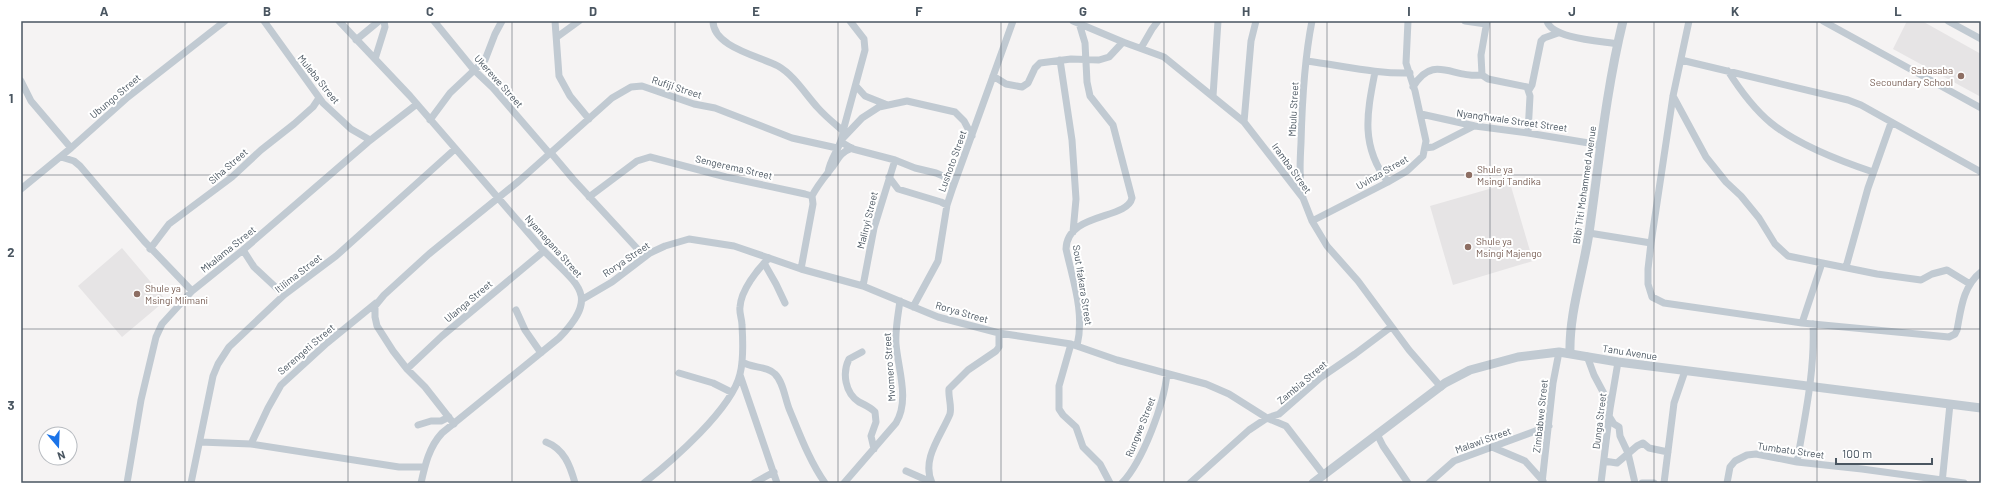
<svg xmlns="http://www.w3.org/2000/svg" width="2002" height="504" viewBox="0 0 2002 504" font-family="Barlow,sans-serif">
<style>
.education{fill:#e6e4e5}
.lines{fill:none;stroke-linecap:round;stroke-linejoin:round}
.minor{stroke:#c1cad2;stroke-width:7}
.tertiary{stroke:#c1cad2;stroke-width:9}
.grid{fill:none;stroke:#4a5661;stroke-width:1;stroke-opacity:0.55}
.education-dot{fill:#8d6e63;stroke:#fff;stroke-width:1.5}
.labels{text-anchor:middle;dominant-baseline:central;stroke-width:4;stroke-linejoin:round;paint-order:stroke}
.education-label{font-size:10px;fill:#785e54;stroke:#fff;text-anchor:start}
.street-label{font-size:10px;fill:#4a5661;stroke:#fff}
.neatline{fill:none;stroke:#4a5661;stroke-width:1.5}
.grid-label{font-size:13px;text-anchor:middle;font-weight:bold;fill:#4a5661}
</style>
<rect width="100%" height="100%" fill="#f5f3f3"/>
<!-- education -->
<path class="education" d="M1907,21H1922L1981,54V97L1893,49Z
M1510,183L1533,261L1453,285L1430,206Z
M122,248L166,300L122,337L78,286Z"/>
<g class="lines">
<!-- minor -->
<path class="minor" d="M264,21L323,103L351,129L370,140
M339,21L410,96L544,251C579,286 600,296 559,338L442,433C429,447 425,465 421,483
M434,21L474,70L493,88L550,154
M555,21L559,76L570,96L589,119
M713,21C713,47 759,56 778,66C794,75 806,95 818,108C826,117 835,124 843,131
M1073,21L1123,42L1164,57L1244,122L1303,198L1312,221L1327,246L1358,281L1409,350L1441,387
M1465,21L1486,24
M1487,21L1481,55L1482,75L1488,79L1527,87L1530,96L1528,133
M1547,21C1552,39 1601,41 1618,44
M1689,21L1673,96L1651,243L1648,269V284L1652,297L1664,303L1802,323L1949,337L1955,334L1957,330C1961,309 1963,286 1981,272
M1823,21L1981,108
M1948,21L1981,39
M557,37L579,21
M356,40L379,21
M1141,48L1152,29L1158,21
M375,59L385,27L384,21
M1060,60L1072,140L1076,199L1073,232
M1681,60L1848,100L1861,105L1981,172
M1306,61C1340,65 1375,74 1410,73
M1728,71C1740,90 1754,109 1771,123C1798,145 1840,161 1873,172
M1375,72C1367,113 1360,146 1388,182
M993,76L1006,84L1022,87L1028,83L1035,68L1040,63L1071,59L1099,60L1109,57L1123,42
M21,81L31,101L71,148
M856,86L865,96L885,104
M1413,87C1433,53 1453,79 1482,75
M1529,90L1532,85L1541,41L1544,38L1558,33
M1213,96L1218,21
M1673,96L1706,157L1726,182L1741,196L1759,218L1775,244L1788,256L1877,274L1921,280L1932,274L1947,270L1970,284
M1421,114L1475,126L1528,133L1601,145
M430,120L450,93L485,60L495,34L502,21
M1244,122L1251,41L1256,21
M843,138L862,118L879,107L907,101L955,112L964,121L972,136
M841,142L853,149L895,160L915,168L936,173L943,176L953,187
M1425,148L1433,147L1474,126
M551,153L573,179L645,257
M61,157L74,161L80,166L144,241L192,291
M828,173C830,157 843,145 843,131L865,50L864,39L850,21
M889,177L898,189L941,202L947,205
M21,189L71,148L128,97L225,21
M812,196C817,186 823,179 830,170C839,160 837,154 852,148
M589,197L637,161L650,157L726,177L805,194L812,196L813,204L801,269
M1303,198C1299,180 1300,161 1301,143C1302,102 1304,61 1312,21
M1312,221L1388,182L1407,171L1423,156L1426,141L1415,91L1406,63L1408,21
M1589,233L1651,243
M150,249L169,224L232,177L261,150L294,124L313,107L319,98
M243,250L254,267L284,295
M764,263L776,284L785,303
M1846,267L1868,188L1891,123
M863,286L874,228L895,160
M583,299L612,282L650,253L665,246L689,239L734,246L801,269L863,286L938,317L999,333L1071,344L1117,360L1206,384L1229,394L1267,418L1286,426L1323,474
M913,307L938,261L947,205L953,187L1013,21
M516,310L525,330L541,353
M1802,323L1822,263
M1071,344L1059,386V409L1063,415L1076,427L1083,447L1100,464L1110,483
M1077,346C1085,313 1073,281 1066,249C1067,212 1127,220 1132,198L1113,125L1090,96L1087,82L1085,43L1079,23
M862,352L849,359C842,373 845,393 859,402C865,405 870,407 875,412L876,422L871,436L874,449
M1587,356L1594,375L1610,405
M742,362C751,368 768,366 775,374C784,383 785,400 790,411C800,435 810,462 825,483
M407,369L442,336L544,251
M679,373L713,383L731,392
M740,375L777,483
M1609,416L1614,424L1619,427L1620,436L1628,453L1635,483
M454,424L425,387L407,369L393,351L377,326L375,317V306L384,295L429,254L519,181L612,98L631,87L642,86L694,104L715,108L792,138L837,148
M418,425L431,421H441L449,417
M1377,434L1383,446L1408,483
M200,442L251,444L399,467H424
M546,442C564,449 570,465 575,483
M251,444L268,408L281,385L327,343L376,303
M1492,447L1525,461L1543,481
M1604,461L1617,463L1637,446L1643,443L1649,448L1668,452
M1797,462C1805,416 1815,371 1813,324
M906,471L931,482
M127,483L141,400L156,337L162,324L192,291L243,250L368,142L417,104
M191,483L213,376L218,364L229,347L284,295L336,256L455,149
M644,483C672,461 732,409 740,374C744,359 743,341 742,325C742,319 739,313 740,307C741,290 757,270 769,258
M754,483L774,472
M844,483L896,423C910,400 898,369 896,344C895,330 898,315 900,301
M932,483C921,459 941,436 950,414C952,406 948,397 949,389L968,370L996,351L999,347V333
M1122,483C1143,461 1164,404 1167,374
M1190,483L1249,430L1267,418L1279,414L1320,378L1355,354L1391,327
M1429,483L1454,461L1549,426
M1542,483L1553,383L1559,352
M1601,483L1610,409L1618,362
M1642,483H1654
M1664,483L1674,403L1685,371
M1727,483L1730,467L1735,461L1747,455L1756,454L1797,462L1862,469L1964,483
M1942,483L1950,404"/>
<!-- tertiary -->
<path class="tertiary" d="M1570,353C1569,313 1583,273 1589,233C1599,163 1606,90 1623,21
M1313,483L1445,383L1470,370L1518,357L1559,352L1618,362L1981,408"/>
</g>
<!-- grid -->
<path class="grid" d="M185,21V483M348,21V483M512,21V483M675,21V483M838,21V483M1001,21V483M1164,21V483M1327,21V483M1490,21V483M1654,21V483M1817,21V483M21,175H1981M21,329H1981"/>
<!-- markers -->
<g class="education-dot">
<circle cx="1961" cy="76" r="4"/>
<circle cx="1469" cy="175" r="4"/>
<circle cx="1468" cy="247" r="4"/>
<circle cx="137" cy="294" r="4"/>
</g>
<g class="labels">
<!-- education labels -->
<g class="education-label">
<text x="1953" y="70" text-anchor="end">Sabasaba<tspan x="1953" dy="12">Secoundary School</tspan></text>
<text x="1477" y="169">Shule ya<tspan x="1477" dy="12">Msingi Tandika</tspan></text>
<text x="1476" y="241">Shule ya<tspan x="1476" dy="12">Msingi Majengo</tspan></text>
<text x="145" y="288">Shule ya<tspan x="145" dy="12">Msingi Mlimani</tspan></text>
</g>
<!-- street labels -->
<g class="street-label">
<text transform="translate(319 79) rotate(51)">Muleba Street</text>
<text transform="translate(499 81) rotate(48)">Ukerewe Street</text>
<text transform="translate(677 87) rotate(18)">Rufiji Street</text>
<text transform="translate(115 96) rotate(-40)">Ubungo Street</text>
<text transform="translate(1293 109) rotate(-87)">Mbulu Street</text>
<text transform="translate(1512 120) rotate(8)">Nyang'hwale Street Street</text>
<text transform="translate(952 161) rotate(-70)">Lushoto Street</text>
<text transform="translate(228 166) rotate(-41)">Siha Street</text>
<text transform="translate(734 167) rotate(13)">Sengerema Street</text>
<text transform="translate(1292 168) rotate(54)">Iramba Street</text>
<text transform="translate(1382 172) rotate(-30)">Uvinza Street</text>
<text transform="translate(1584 185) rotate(-82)">Bibi Titi Mohammed Avenue</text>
<text transform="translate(867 220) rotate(-76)">Malinyi Street</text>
<text transform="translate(554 246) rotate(48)">Nyamagana Street</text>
<text transform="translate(228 249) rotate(-39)">Mkalama Street</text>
<text transform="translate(626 259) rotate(-34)">Rorya Street</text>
<text transform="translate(298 273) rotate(-38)">Itilima Street</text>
<text transform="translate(1083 285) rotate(81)">Sout Ifakara Street</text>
<text transform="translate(468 301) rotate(-40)">Ulanga Street</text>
<text transform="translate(962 312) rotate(16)">Rorya Street</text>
<text transform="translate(306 349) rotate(-41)">Serengeti Street</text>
<text transform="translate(1630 352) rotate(9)">Tanu Avenue</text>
<text transform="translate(889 367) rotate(-94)">Mvomero Street</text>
<text transform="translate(1302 382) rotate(-40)">Zambia Street</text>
<text transform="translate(1540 416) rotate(-84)">Zimbabwe Street</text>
<text transform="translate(1599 421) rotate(-83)">Dunga Street</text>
<text transform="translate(1140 427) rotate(-68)">Rungwe Street</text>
<text transform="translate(1483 440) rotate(-20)">Malawi Street</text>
<text transform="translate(1791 450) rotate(8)">Tumbatu Street</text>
</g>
</g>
<!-- border -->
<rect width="2002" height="504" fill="none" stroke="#ffffff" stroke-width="44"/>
<!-- north arrow -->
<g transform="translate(58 446) rotate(161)"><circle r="19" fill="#ffffff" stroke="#b7bbc0"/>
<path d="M0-3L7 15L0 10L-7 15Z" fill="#1a73e8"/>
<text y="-6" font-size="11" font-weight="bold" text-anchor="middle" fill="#4a5661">N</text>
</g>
<!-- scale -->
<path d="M1836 458v6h96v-6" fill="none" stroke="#4a5661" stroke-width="2"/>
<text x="1842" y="458" font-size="12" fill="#4a5661" stroke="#ffffff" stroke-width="3" paint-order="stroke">100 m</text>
<rect x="22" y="22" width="1958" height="460" class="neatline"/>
<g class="grid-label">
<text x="104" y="16">A</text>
<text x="267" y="16">B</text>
<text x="430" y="16">C</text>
<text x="593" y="16">D</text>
<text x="756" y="16">E</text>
<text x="919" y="16">F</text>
<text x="1083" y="16">G</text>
<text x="1246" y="16">H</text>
<text x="1409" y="16">I</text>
<text x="1572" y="16">J</text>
<text x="1735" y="16">K</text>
<text x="1898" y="16">L</text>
<text x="11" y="103">1</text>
<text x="11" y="257">2</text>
<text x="11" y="410">3</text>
</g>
</svg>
